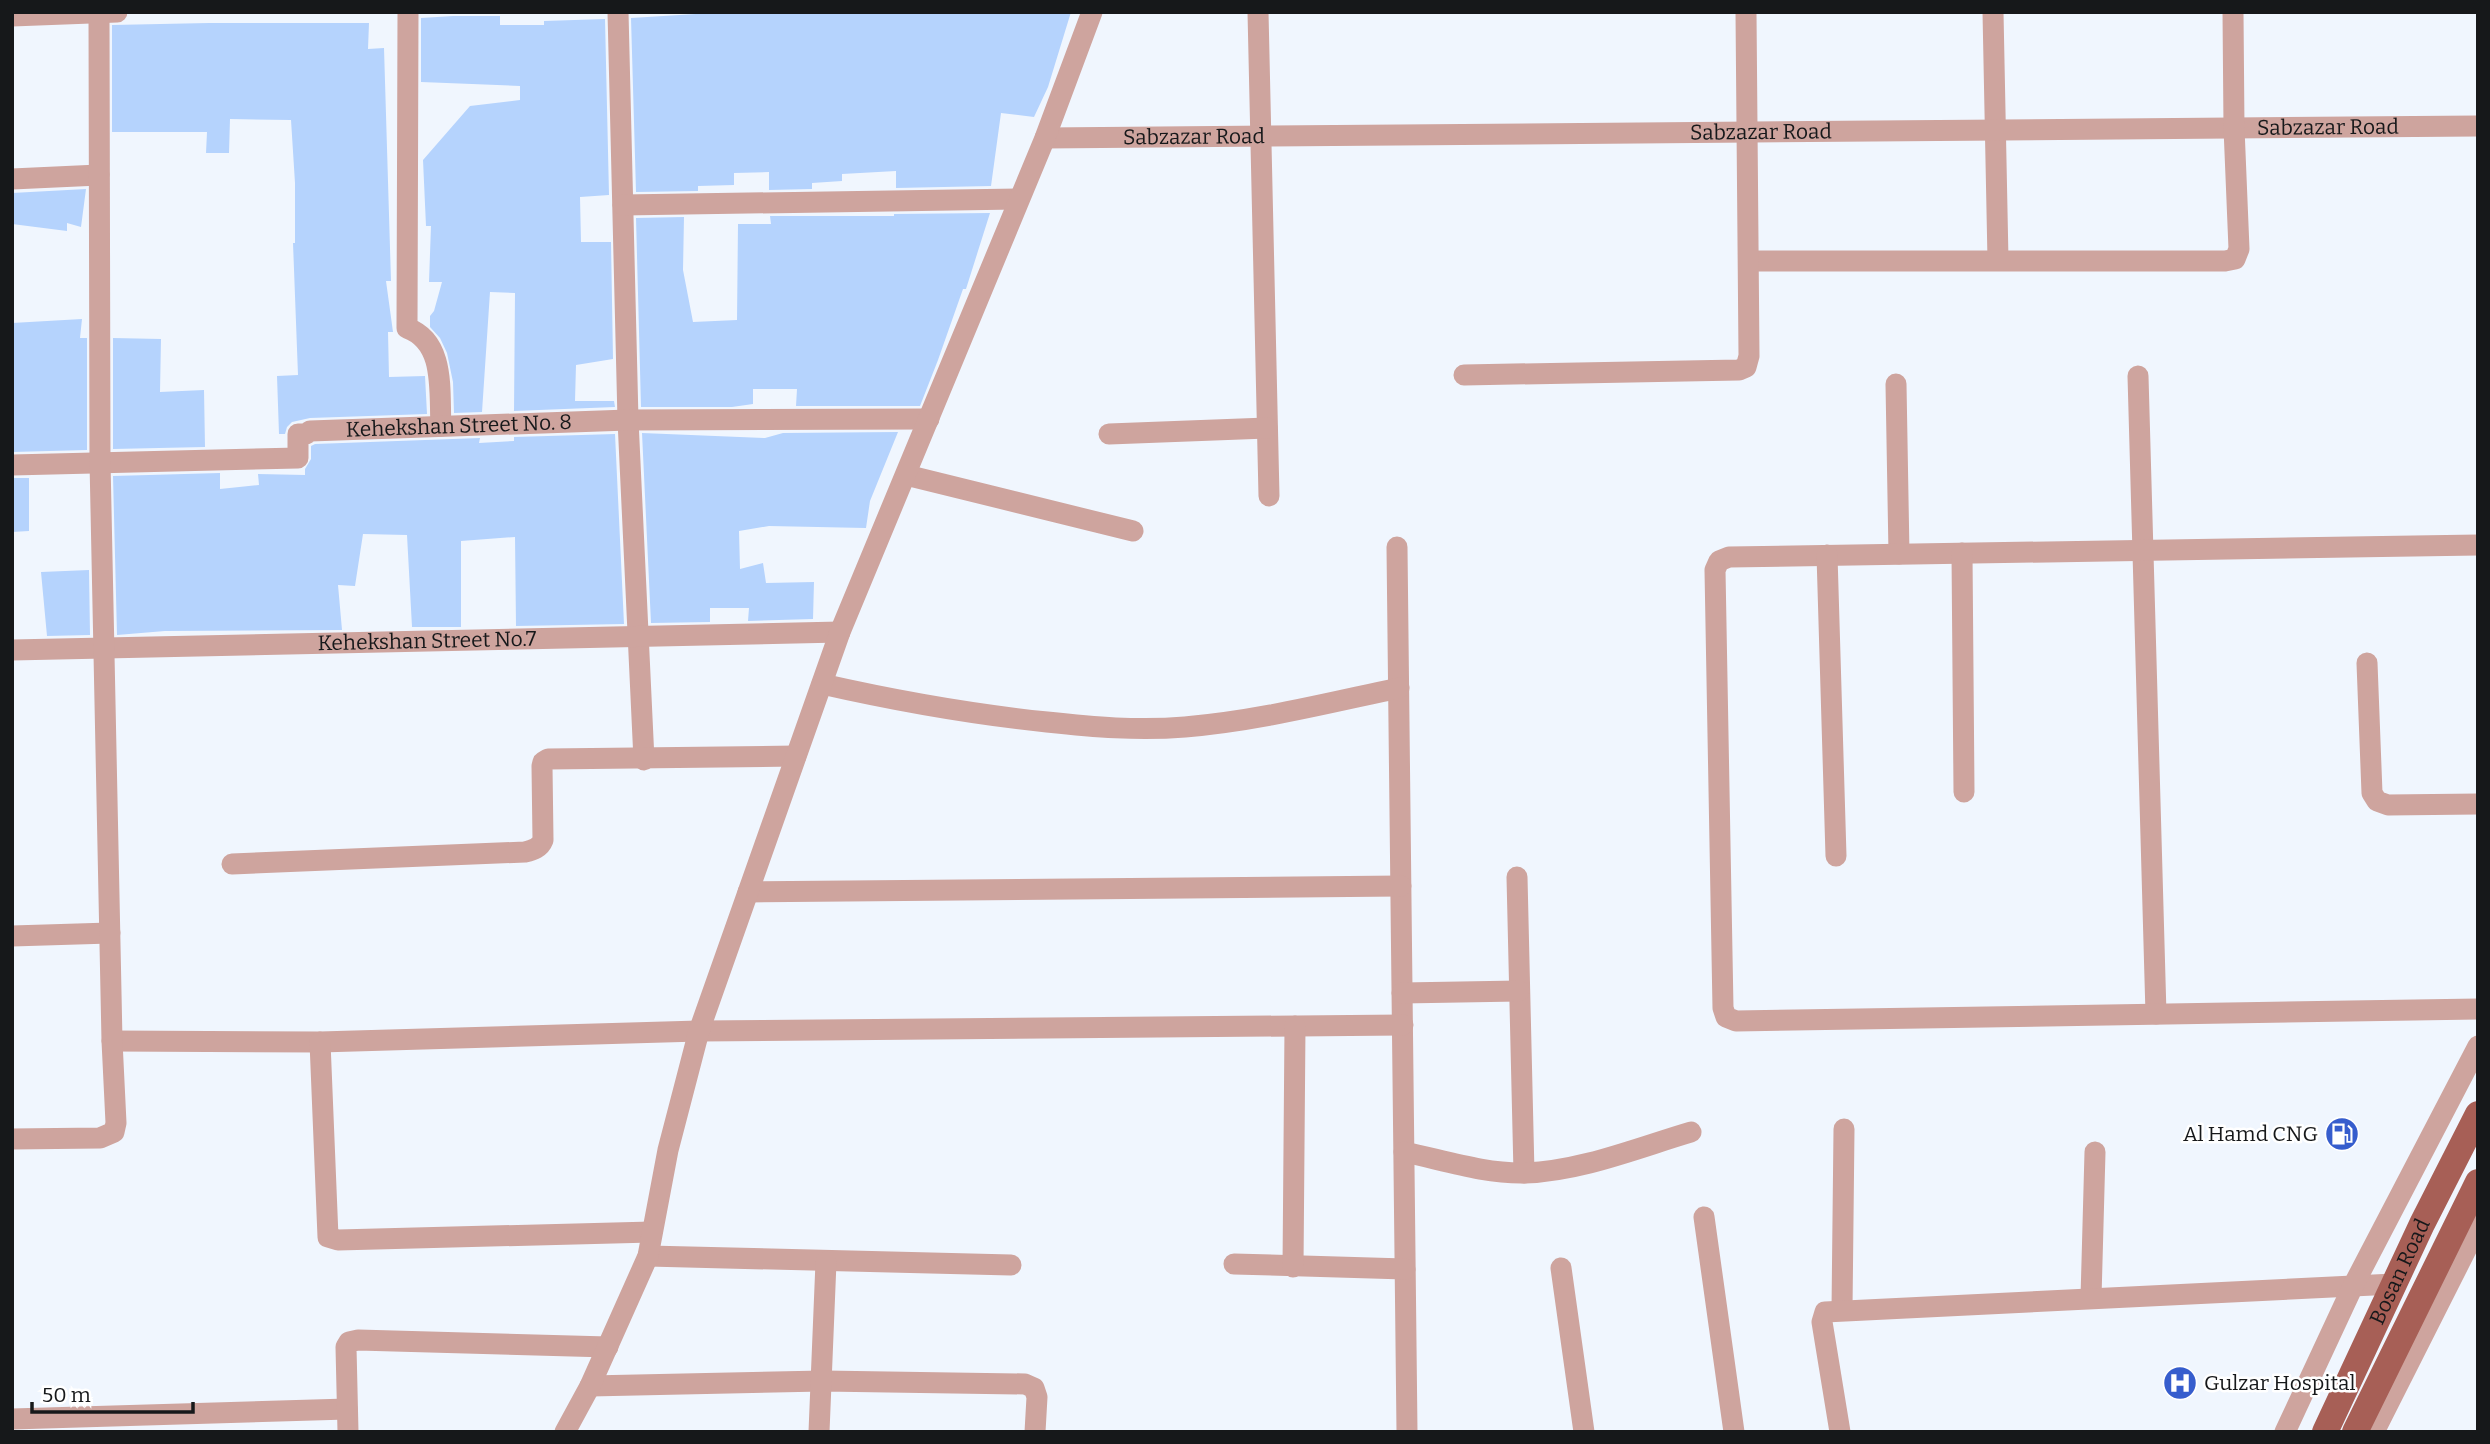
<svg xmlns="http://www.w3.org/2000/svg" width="2490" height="1444" viewBox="0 0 2490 1444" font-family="Bitter,serif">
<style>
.building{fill:#b5d3fd}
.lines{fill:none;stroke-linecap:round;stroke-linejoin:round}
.minor{stroke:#cea49e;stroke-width:21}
.major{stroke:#a75f56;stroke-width:26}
.labels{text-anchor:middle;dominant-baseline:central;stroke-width:5;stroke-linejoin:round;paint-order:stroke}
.street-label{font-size:21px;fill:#16181a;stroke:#fff}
.poi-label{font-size:21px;fill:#16181a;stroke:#fff;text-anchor:end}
</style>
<rect width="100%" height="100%" fill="#f0f6fe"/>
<!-- building -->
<path class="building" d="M728,12H1071L1048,87L1034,117L1001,113L991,186L896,188V171L842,174V181L812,183V189L769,190V172L734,173V185L698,186V191L636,192L631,18Z
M453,16H500V25H544V21L605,19L609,195L580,197L581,242H611L613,359L576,365L575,401H614L615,407L514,411L515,293L490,292L482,412L454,413L453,382L447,353L440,338L430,327V316L434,311L442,282H429L431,226H426L423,160L470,106L520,100V86L421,82V18Z
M209,23H369L368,49L384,48L391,281H386L393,332H388L389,377L425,376L427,414L310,418L292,422L287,427L285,434H279L277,376L298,375L293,243H295V183L291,120L230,119L229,153H206L207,132H112V25Z
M86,189L81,227L67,223V231L12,224V193Z
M990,213L966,289H963L938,360L920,406H796L797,389H753V404L732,407H641L636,218L684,217L683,270L693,322L737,320L738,224H771L770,216H894V214Z
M82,319L80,338H87V450L12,452V323Z
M113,338L161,339L160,392L204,390L205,447L113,449Z
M898,432L870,501L866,528L769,526L739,531L740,569L763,563L766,583L814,582L813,619L748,621L749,608H710V622L651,623L642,433L765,438L783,433Z
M615,434L624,624L516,626L515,537L461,541V627H412L407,535L363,534L355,586L338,585L342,630L165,631L117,635L113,476L220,473V489L259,485L258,474L305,475V469L311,459V446L315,444L480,438L479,443L514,441V437Z
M12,478H29V531L12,532Z
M89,570L90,635L47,636L41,572Z"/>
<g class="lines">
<!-- minor -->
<g class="minor">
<path d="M408,12L407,328C446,342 439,392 441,426"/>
<path d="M618,12L628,420L644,760"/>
<path d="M1258,12L1269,496"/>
<path d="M1993,12L1998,260"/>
<path d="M12,16L117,12"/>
<path id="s1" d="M1045,138L2478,126"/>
<path d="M12,179L99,175"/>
<path d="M623,205L1018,199"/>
<path d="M1749,261H2225L2235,259L2239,249L2234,128L2233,12"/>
<path d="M1464,375L1739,370L1746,367L1749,356L1746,12"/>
<path d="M2138,376L2156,1014"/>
<path d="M1896,384L1899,554"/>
<path d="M1109,434L1267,428"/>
<path id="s2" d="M12,465L298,458V434H306L310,431L628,420L929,419"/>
<path d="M906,475L1133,531"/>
<path d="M2478,545L1729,557L1719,561L1715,570L1723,1008L1726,1017L1736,1021L2478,1009"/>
<path d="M1397,547L1407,1432"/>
<path d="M1962,553L1964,792"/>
<path d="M1827,555L1836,856"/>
<path id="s3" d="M12,650L840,632"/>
<path d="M2367,663L2372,793L2377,801L2388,805L2478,804"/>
<path d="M822,684C897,701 970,714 1047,722C1093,727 1138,731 1185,727C1257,721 1328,703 1399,688"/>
<path d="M232,864L525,852C533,850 540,848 543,840L542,766L543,762L548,759L796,756"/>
<path d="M1517,877L1524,1173"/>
<path d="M748,892L1401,886"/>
<path d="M12,936L110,933"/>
<path d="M1402,993L1519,991"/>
<path d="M112,1041L320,1042L699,1031L1403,1025"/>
<path d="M320,1042L328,1237L338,1240L652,1232"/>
<path d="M12,1139L100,1138L114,1132L116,1123L112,1041L100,461L99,13"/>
<path d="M1404,1152C1443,1160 1485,1174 1525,1173C1581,1171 1637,1148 1691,1132"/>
<path d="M1704,1217L1734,1432"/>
<path d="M648,1256L1011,1265"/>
<path d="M1234,1264L1405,1269"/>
<path d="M1293,1267L1295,1026"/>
<path d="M1561,1268L1584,1432"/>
<path d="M2091,1298L2095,1152"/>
<path d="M1842,1310L1844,1129"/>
<path d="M590,1386L823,1381L1025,1384L1034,1388L1037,1397L1035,1432"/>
<path d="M12,1419L347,1409"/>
<path d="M348,1432L346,1347L349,1342L358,1340L608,1347"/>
<path d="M565,1432L590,1386L648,1256L668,1150L699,1031L840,632L1045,138L1092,12"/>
<path d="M819,1432L826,1262"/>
<path d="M1840,1432L1822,1322L1825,1312L2394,1284"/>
<path d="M2285,1432L2353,1286L2478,1046"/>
<path d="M2374,1432L2478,1226"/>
</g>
<!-- major -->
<g class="major">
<path id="s4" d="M2325,1432L2422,1224L2478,1114"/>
<path d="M2355,1432L2478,1182"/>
</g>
</g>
<!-- icons -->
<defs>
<g id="fuel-disc" transform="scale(1.75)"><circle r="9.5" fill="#365dcd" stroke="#fff"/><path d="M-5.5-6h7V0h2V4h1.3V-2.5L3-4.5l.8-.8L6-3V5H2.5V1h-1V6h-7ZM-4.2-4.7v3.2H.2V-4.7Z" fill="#fff"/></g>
<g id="hospital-disc" transform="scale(1.75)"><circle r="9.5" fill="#365dcd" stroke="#fff"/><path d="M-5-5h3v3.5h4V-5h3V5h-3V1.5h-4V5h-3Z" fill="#fff"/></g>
</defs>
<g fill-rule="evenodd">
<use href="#fuel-disc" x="2342" y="1134"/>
<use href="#hospital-disc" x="2180" y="1383"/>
</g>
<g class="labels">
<!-- street labels -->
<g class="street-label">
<text stroke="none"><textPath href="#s1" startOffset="1283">Sabzazar Road</textPath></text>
<text stroke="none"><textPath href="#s1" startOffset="716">Sabzazar Road</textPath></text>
<text stroke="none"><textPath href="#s1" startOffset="149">Sabzazar Road</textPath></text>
<text stroke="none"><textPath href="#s2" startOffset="472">Kehekshan Street No. 8</textPath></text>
<text stroke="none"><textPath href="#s3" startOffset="415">Kehekshan Street No.7</textPath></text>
<text stroke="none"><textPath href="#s4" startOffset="177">Bosan Road</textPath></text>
</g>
<!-- poi labels -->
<g class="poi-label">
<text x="2318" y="1134">Al Hamd CNG</text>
<text x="2204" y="1383" text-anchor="start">Gulzar Hospital</text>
</g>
</g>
<!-- border -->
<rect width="2490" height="1444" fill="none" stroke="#16181a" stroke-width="28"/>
<!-- scale -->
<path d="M32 1402v10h161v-10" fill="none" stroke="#16181a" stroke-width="3.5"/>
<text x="42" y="1402" font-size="21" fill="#16181a" stroke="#ffffff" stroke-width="5" paint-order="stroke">50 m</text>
</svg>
